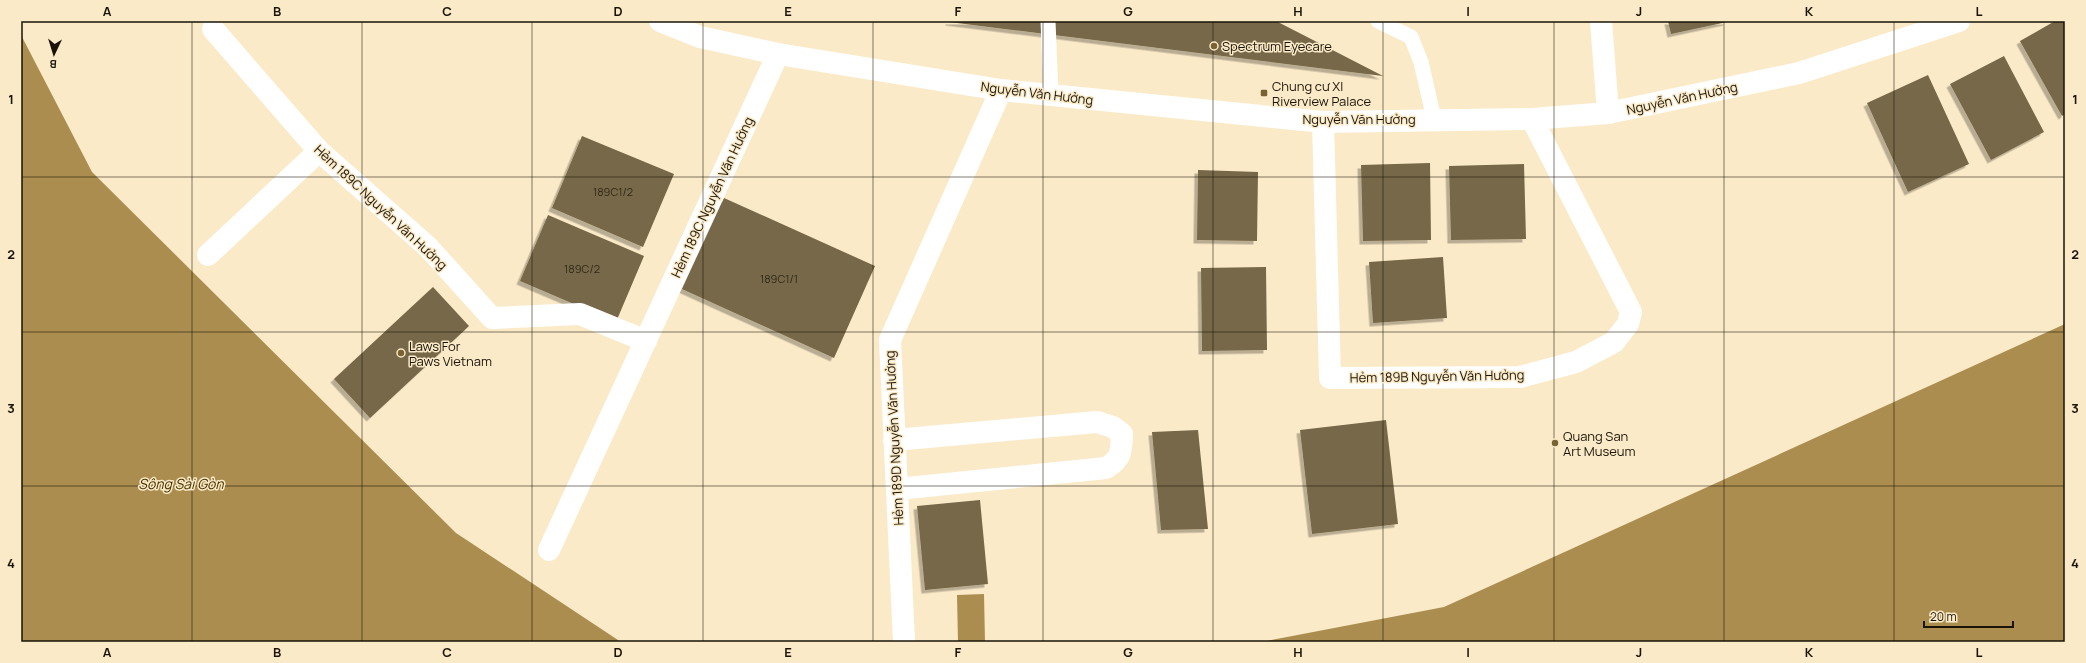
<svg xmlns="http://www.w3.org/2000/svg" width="2086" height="663" viewBox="0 0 2086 663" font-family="Manrope,sans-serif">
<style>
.water{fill:#aa8d4f}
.building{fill:#766748;filter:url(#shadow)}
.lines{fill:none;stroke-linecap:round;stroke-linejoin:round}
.service{stroke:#fff;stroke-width:15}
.minor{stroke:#fff;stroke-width:22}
.secondary{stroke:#fff;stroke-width:22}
.grid{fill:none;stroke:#1a1408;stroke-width:1;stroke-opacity:0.55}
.poi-dot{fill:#796333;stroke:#fbeac8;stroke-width:1.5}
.labels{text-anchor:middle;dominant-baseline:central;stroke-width:3;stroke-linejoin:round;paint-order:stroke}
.number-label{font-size:11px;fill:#312918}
.poi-label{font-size:13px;fill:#1a1408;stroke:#fbeac8;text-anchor:start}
.street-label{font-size:13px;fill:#1a1408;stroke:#fbeac8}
.water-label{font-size:14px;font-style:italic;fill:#483400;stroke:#fbeac8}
.neatline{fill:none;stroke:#1a1408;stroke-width:1.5}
.grid-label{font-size:13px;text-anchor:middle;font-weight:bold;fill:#1a1408}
</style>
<defs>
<filter id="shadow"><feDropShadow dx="-3.5" dy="3.5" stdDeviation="0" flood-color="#0004"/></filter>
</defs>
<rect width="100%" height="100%" fill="#fbeac8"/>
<!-- water -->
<path class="water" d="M21,35L92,172L456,533L621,642H21Z
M2065,324V642H1261L1444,607Z
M984,594L985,642H958L957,595Z"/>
<!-- building -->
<path class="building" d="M949,21H1276L1383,76L949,22Z
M1668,21H1727V22L1671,34Z
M2055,21H2065V114L2062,116L2020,41Z
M2004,56L2044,132L1991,160L1950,84Z
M1928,75L1969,164L1908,192L1867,103Z
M582,136L674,174L643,247L552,208Z
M1430,163L1431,240L1363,241L1361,165Z
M1524,164L1526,239L1451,240L1449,166Z
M1198,170L1258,172L1257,241L1197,240Z
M724,198L875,266L834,358L682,289Z
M548,215L644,256L616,322L520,281Z
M1443,257L1447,318L1373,323L1369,262Z
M1266,267L1267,350L1202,351L1201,268Z
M433,287L469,326L370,418L334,379Z
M1386,420L1398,524L1312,534L1300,430Z
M1198,430L1208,529L1161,530L1152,432Z
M980,500L988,584L925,590L917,506Z"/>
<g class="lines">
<!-- service -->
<path class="service" d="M1048,21L1051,96
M1378,21L1411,37L1421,62L1434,119"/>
<!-- minor -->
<path class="minor" d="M1601,21L1608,113
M213,29L319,151L428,247L492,318L580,314L646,341
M1323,122L1330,378L1520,377L1576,362L1614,342L1628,324L1631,312L1532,119
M208,255L319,151
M894,440L1097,422L1113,427L1122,434C1121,452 1122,458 1106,468L897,489
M549,550L778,54
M904,642L890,340L1001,90"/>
<!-- secondary -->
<path class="secondary" d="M660,21L700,37L778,54L1001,90L1323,122L1532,119L1608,113L1799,73L1959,21"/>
</g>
<!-- grid -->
<path class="grid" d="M192,21V642M362,21V642M532,21V642M703,21V642M873,21V642M1043,21V642M1213,21V642M1383,21V642M1554,21V642M1724,21V642M1894,21V642M21,177H2065M21,332H2065M21,486H2065"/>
<!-- markers -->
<g class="poi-dot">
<circle cx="1214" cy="46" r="4"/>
<rect x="1260" y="89" width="8" height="8" rx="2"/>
<circle cx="401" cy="353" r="4"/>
<circle cx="1555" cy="443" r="4"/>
</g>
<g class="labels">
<!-- number labels -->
<g class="number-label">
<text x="613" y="191">189C1/2</text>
<text x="582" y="268">189C/2</text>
<text x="779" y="278">189C1/1</text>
</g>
<!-- poi labels -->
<g class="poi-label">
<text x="1222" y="46">Spectrum Eyecare</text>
<text x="1272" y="86">Chung cư XI<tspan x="1272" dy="15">Riverview Palace</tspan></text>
<text x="409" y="346">Laws For<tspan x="409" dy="15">Paws Vietnam</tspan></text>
<text x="1563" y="436">Quang San<tspan x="1563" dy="15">Art Museum</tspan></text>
</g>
<!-- street labels -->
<g class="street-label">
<text transform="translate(1037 93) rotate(7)">Nguyễn Văn Hưởng</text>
<text transform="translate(1682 98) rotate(-12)">Nguyễn Văn Hưởng</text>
<text x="1359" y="119">Nguyễn Văn Hưởng</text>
<text transform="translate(712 197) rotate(-65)">Hẻm 189C Nguyễn Văn Hưởng</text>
<text transform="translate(381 207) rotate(43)">Hẻm 189C Nguyễn Văn Hưởng</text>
<text transform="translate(1437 376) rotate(-1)">Hẻm 189B Nguyễn Văn Hưởng</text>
<text transform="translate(894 438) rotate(-93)">Hẻm 189D Nguyễn Văn Hưởng</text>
</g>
<!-- water labels -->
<g class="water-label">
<text x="181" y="483">Sông Sài Gòn</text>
</g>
</g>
<!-- border -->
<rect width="2086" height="663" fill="none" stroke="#fbeac8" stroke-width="44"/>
<!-- north arrow -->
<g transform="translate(54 54) rotate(184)" stroke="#fbeac8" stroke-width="3" paint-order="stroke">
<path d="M0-3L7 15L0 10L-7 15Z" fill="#1a1408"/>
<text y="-6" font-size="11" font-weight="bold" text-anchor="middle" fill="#1a1408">B</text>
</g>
<!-- scale -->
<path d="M1924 621v6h89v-6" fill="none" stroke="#1a1408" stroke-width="2"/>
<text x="1930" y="621" font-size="12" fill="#1a1408" stroke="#fbeac8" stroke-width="3" paint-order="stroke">20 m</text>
<rect x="22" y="22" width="2042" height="619" class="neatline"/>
<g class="grid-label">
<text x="107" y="16">A</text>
<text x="277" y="16">B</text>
<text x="447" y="16">C</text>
<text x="618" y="16">D</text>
<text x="788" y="16">E</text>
<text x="958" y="16">F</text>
<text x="1128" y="16">G</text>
<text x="1298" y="16">H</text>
<text x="1468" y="16">I</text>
<text x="1639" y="16">J</text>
<text x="1809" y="16">K</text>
<text x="1979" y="16">L</text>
<text x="11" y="104">1</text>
<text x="2075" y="104">1</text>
<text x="11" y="259">2</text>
<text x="2075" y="259">2</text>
<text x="11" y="413">3</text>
<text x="2075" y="413">3</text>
<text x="11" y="568">4</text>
<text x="2075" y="568">4</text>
<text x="107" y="657">A</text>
<text x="277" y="657">B</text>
<text x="447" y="657">C</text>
<text x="618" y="657">D</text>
<text x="788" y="657">E</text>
<text x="958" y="657">F</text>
<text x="1128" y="657">G</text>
<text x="1298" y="657">H</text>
<text x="1468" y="657">I</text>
<text x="1639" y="657">J</text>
<text x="1809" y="657">K</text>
<text x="1979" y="657">L</text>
</g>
</svg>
